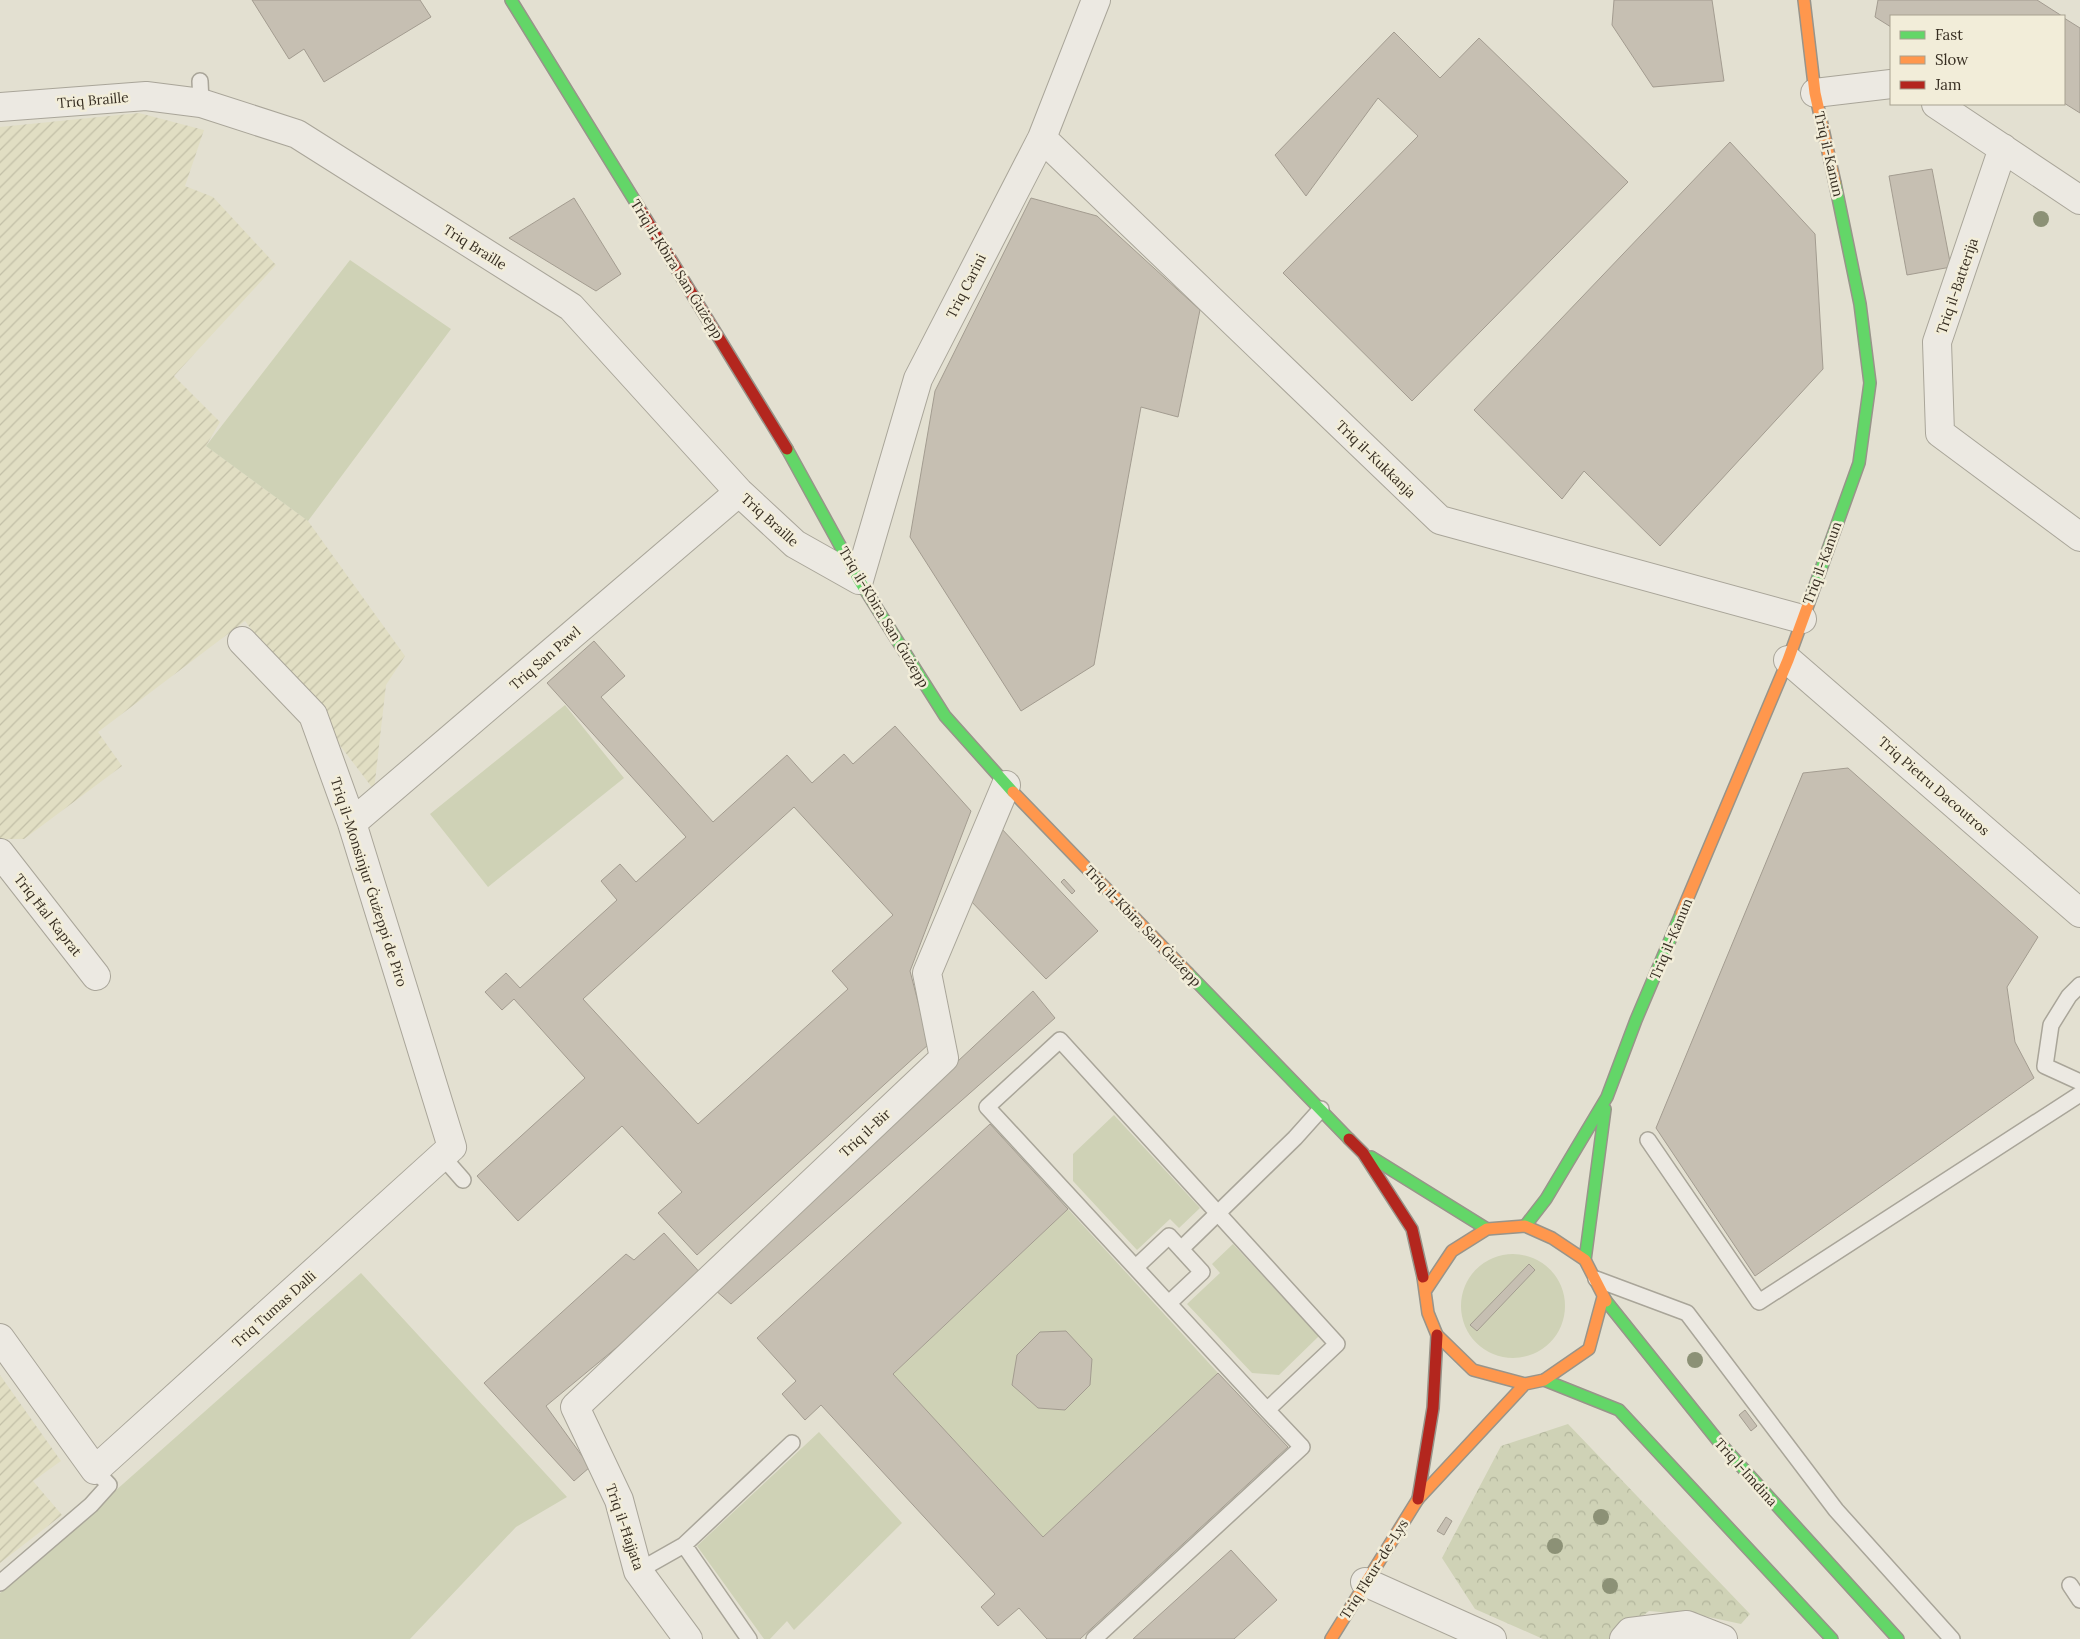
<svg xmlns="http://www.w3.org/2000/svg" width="2080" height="1639" viewBox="0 0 2080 1639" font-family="Lora,serif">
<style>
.farmland{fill:url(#farmland-furrows)}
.green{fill:#cfd2b6}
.forest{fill:url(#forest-crowns)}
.building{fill:#c6bfb2;stroke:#a39c90;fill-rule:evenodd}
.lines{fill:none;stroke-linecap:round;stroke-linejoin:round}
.lane-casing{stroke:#a9a599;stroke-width:18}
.street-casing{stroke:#a9a599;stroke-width:30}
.fast-casing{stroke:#98948a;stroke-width:14}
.slow-casing{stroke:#98948a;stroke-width:14}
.jam-casing{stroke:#98948a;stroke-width:14}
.lane{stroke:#ece9e2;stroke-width:15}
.street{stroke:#ece9e2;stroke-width:28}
.fast{stroke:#63d668;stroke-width:11}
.slow{stroke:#ff974d;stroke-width:11}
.jam{stroke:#b3261e;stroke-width:11}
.tree{fill:#8c9176}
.labels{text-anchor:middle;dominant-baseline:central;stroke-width:5;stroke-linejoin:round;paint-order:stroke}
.street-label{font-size:14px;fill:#372e22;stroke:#f2edd9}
</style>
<defs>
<pattern id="farmland-furrows" width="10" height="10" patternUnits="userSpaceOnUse" patternTransform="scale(1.25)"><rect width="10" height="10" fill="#e1dec3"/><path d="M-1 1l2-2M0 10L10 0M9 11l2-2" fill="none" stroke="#c2bfa7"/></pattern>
<pattern id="forest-crowns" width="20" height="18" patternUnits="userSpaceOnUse" patternTransform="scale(1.25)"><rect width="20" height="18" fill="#cfd2b6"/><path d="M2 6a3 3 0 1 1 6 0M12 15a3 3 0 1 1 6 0" fill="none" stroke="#b2b59c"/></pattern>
</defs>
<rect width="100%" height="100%" fill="#e3e0d1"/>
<!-- farmland -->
<path class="farmland" d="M139,113L204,130L185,186L213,197L276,265L174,376L220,422L206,446L308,521L405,656L386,685L374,790L245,621L98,732L122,766L24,839H0V127Z
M0,1375L61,1461L33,1481L62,1515L0,1563Z"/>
<!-- green -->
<path class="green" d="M350,260L451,329L308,521L206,446Z
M565,705L624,778L488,887L430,814Z
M1114,1115L1200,1208L1179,1228L1170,1219L1137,1250L1073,1181V1154Z
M1068,1209L1218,1373L1043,1537L893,1374Z
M1233,1244L1319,1336L1279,1375L1252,1373L1187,1304L1220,1273L1212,1264Z
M1461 1306a52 52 0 1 1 104 0a52 52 0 1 1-104 0Z
M361,1273L567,1497L516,1527L410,1639H0V1593Z
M819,1432L902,1523L794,1630L787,1621L770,1639H764L697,1546Z"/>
<!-- forest -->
<path class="forest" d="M1568,1424L1750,1614L1741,1624L1704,1616L1649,1611L1613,1639H1543L1475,1609L1442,1558L1501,1446Z"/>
<!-- building -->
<path class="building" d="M252,0H420L431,17L324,82L304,49L289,59Z
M1614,0H1712L1724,81L1653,87L1612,25Z
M1878,0H2037L2062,16H1891V27L1875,17Z
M2064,18L2080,28V113L2064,103Z
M1394,32L1440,78L1479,38L1628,182L1412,401L1283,273L1418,136L1378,98L1306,196L1275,155Z
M1730,142L1815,234L1823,369L1660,546L1584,471L1562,499L1474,410Z
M1932,169L1951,267L1907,275L1889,176Z
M574,198L621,274L596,291L509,238Z
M1031,198L1097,216L1200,310L1178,417L1141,407L1094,665L1021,711L910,537L935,391Z
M594,641L625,676L601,697L713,822L787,755L812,783L844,754L853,764L895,726L971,811L910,971L929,1044L697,1255L658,1213L682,1192L622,1126L518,1221L477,1176L585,1078L514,999L502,1010L485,992L506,973L520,988L617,900L601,881L620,864L636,882L686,837L547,683ZM794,807L893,915L832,971L848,989L698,1124L583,999Z
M1848,768L2038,937L2007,987L2015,1042L2034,1078L1755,1276L1656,1128L1803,773Z
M1000,827L1098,931L1046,979L968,898Z
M1064,879L1075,891L1072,894L1061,882Z
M1033,991L1055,1018L731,1304L714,1289Z
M990,1124L1068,1209L893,1374L1043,1537L1218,1373L1288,1447L1080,1639H1047L1019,1608L998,1626L981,1607L995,1594L821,1405L805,1420L782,1394L796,1381L757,1338Z
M664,1233L703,1276L546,1406L590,1467L574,1481L484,1383L626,1254L634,1260Z
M1529,1264L1535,1270L1477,1331L1470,1325Z
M1066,1331L1092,1359L1090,1385L1065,1410L1038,1408L1012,1385L1017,1355L1040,1332Z
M1745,1410L1757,1426L1751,1431L1739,1415Z
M1446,1517L1452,1521L1444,1535L1437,1531Z
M1231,1550L1277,1600L1234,1639H1133Z"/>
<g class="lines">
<!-- lane casing -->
<g class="lane-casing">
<path id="lane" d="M200,81L201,103
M2080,985L2069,996L2051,1025L2045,1066L2080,1082
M1648,1140L1759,1302L2080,1094
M442,1156L463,1180
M1181,1249L1295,1138L1321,1109
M1136,1267L1169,1236L1202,1272L1169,1303
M1596,1279L1687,1313L1836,1510L1952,1639
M684,1545L749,1639
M638,1571L684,1545L792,1443
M0,1583L91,1505L109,1485L95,1470
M2070,1585L2080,1600
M1094,1639L1302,1447L1267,1410L987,1107L1060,1040L1337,1344L1267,1410"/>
</g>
<!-- street casing -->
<g class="street-casing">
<path id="street" d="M1815,93L1891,84
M1936,104L2080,200
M0,107L146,96L201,103L297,134L571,307L739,492L795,544L859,580L918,379L1042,138L1096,0
M1042,138L1440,520L1802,619
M2003,148L1937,342L1940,433L2080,537
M1788,660L2080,913
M352,823L739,492
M0,853L96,976
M0,1338L95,1470L452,1147L352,823L313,715L242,641
M1365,1582L1492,1639
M688,1639L638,1571L619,1500L575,1407L944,1058L927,973L1006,785
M1624,1639L1630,1632L1687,1625L1723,1639"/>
</g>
<!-- fast casing -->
<g class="fast-casing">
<path id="fast" d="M511,0L638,206
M787,449L859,580L945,716L1013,792
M1812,594L1859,463L1870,383L1860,304L1835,183
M1188,973L1349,1139
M1371,1157L1487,1229
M1525,1226L1546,1199L1607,1097L1636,1020L1681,914
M1585,1260L1605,1109
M1606,1301L1719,1442L1898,1639
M1544,1380L1619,1410L1832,1639"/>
</g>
<!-- slow casing -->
<g class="slow-casing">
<path id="slow" d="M1804,0L1815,93L1835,183
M1013,792L1188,973
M1681,914L1788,660L1812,594
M1423,1277L1428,1313L1437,1335L1473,1370L1525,1384L1544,1380L1589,1349L1603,1297
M1426,1290L1452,1251L1487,1229L1525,1226L1552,1238L1585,1260L1606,1301
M1331,1639L1418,1499L1525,1384"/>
</g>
<!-- jam casing -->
<g class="jam-casing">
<path id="jam" d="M638,206L787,449
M1349,1139L1363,1153L1412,1229L1423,1277
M1418,1499L1433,1408L1437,1335"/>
</g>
<!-- lane -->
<use href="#lane" class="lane"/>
<!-- street -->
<use href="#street" class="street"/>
<!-- fast -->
<use href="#fast" class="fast"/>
<!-- slow -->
<use href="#slow" class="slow"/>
<!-- jam -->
<use href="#jam" class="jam"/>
</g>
<!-- trees -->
<g class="tree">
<circle cx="2041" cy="219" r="8"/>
<circle cx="1695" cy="1360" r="8"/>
<circle cx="1601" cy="1517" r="8"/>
<circle cx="1555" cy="1546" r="8"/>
<circle cx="1610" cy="1586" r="8"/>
</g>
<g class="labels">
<!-- street labels -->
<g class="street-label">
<text transform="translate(93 100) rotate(-5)">Triq Braille</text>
<text transform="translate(1829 154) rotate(77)">Triq il-Kanun</text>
<text transform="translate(475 247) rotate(32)">Triq Braille</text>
<text transform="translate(677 269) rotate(58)">Triq il-Kbira San Ġużepp</text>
<text transform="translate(966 286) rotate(-63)">Triq Carini</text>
<text transform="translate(1957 286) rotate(-71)">Triq il-Batterija</text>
<text transform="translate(1376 459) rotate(44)">Triq il-Kukkanja</text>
<text transform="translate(770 520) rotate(42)">Triq Braille</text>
<text transform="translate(1822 563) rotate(-70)">Triq il-Kanun</text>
<text transform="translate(884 617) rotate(59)">Triq il-Kbira San Ġużepp</text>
<text transform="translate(545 658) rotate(-41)">Triq San Pawl</text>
<text transform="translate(1934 786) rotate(41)">Triq Pietru Dacoutros</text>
<text transform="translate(369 882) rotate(72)">Triq il-Monsinjur Ġużeppi de Piro</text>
<text transform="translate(48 915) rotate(52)">Triq Ħal Kaprat</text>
<text transform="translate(1143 926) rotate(46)">Triq il-Kbira San Ġużepp</text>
<text transform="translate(1671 939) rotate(-67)">Triq il-Kanun</text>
<text transform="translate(865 1133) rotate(-43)">Triq il-Bir</text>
<text transform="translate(274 1309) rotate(-42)">Triq Tumas Dalli</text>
<text transform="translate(1746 1472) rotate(48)">Triq l-Imdina</text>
<text transform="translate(625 1527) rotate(71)">Triq il-Ħajjata</text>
<text transform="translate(1374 1569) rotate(-58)">Triq Fleur-de-Lys</text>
</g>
</g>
<!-- legend -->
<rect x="1890" y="15" width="175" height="90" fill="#f2edd9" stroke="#a7a190"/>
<rect x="1900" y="31" width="25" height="8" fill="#63d668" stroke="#a7a190"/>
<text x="1935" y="40" font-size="15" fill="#372e22">Fast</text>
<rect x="1900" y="56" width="25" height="8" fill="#ff974d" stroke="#a7a190"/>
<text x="1935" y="65" font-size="15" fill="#372e22">Slow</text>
<rect x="1900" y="81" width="25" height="8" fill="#b3261e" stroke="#a7a190"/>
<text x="1935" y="90" font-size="15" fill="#372e22">Jam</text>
</svg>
